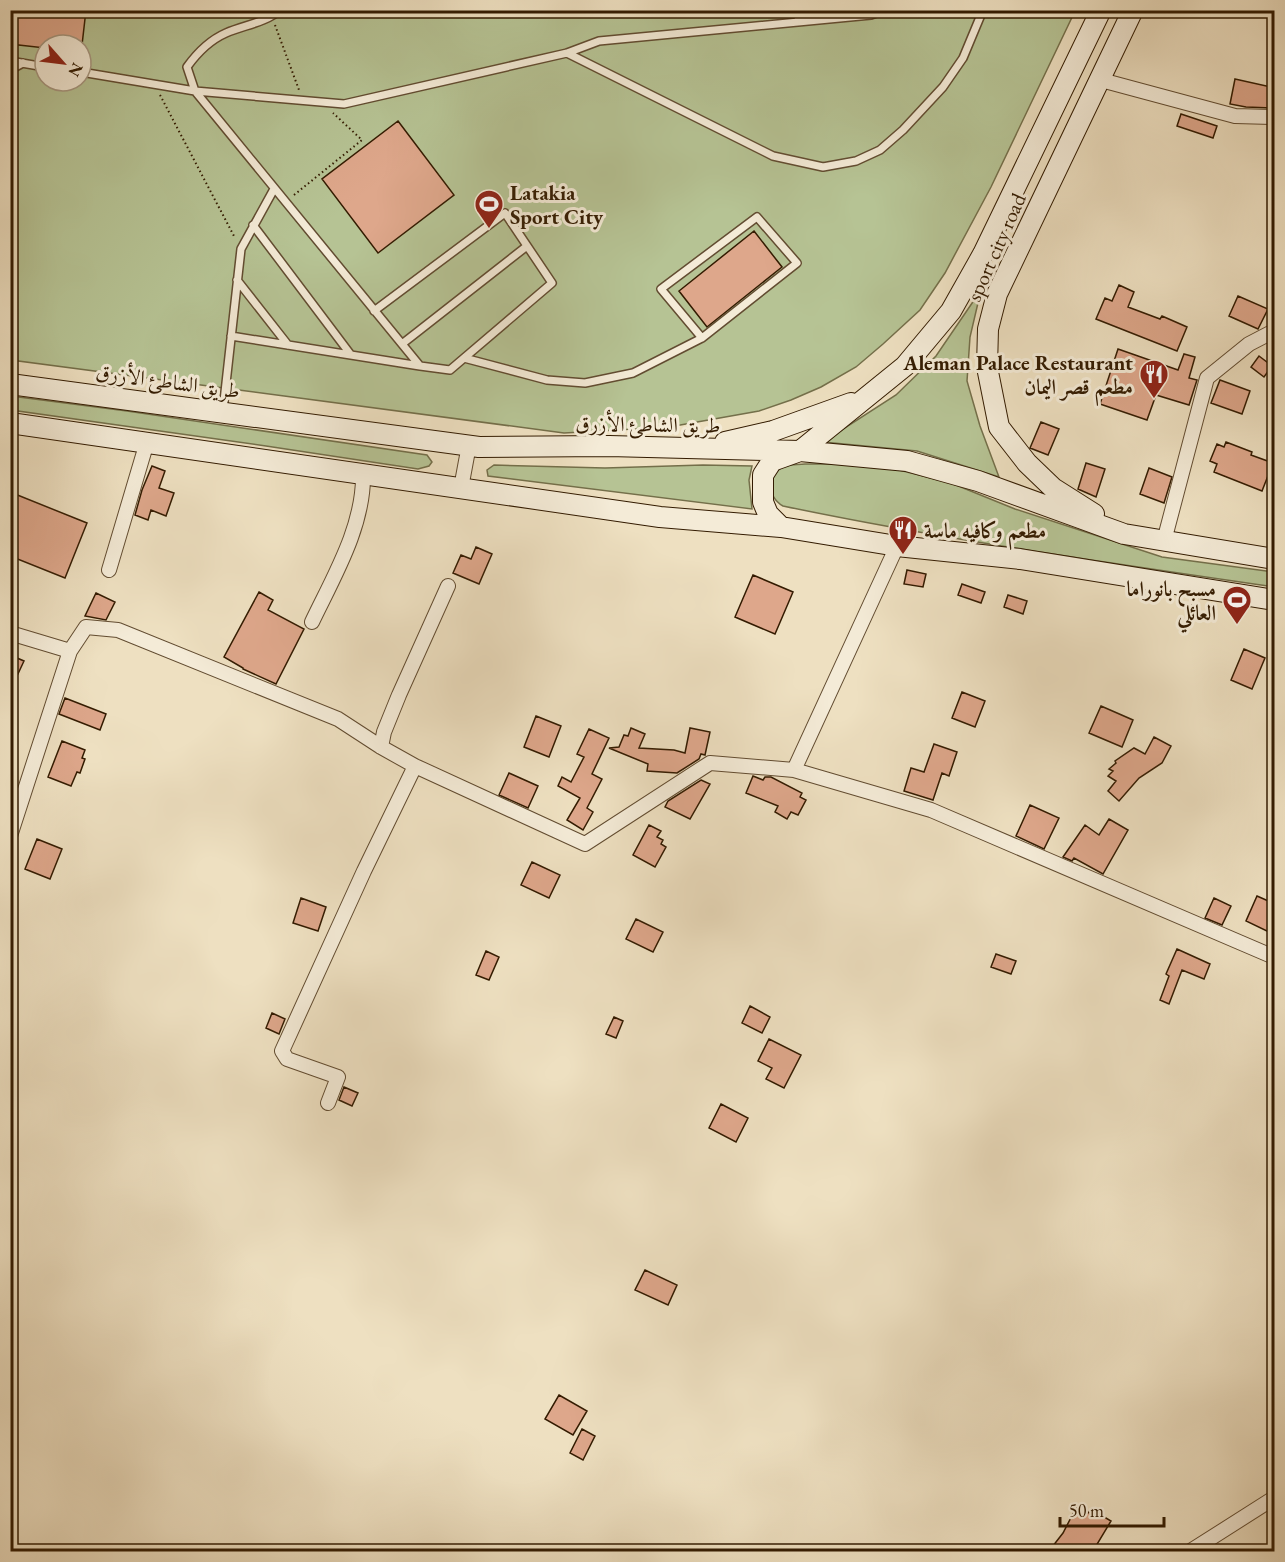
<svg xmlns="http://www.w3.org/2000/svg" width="1285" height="1562" viewBox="0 0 1285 1562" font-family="'EB Garamond',Amiri,serif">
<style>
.green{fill:#b6c394;stroke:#746f4a;stroke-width:1.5;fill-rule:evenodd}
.building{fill:#dea78b;stroke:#331b01;stroke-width:1.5}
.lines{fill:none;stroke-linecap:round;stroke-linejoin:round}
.service-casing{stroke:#624c31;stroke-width:10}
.minor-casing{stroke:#624c31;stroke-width:16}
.secondary-casing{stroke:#331b01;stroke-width:22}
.path{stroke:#331b01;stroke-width:2;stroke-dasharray:1.5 3;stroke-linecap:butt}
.service{stroke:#f4ebd7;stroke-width:7}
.minor{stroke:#f4ebd7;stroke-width:14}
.secondary{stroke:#f4ebd7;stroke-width:20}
.labels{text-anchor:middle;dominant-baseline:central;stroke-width:6;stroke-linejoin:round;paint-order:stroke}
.poi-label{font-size:21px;font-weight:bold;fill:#331b01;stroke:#f4ebd7;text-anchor:start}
.street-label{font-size:21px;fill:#331b01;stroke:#f4ebd7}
</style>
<rect width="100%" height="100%" fill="#eee0c1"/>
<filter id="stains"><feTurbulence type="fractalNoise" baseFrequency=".00333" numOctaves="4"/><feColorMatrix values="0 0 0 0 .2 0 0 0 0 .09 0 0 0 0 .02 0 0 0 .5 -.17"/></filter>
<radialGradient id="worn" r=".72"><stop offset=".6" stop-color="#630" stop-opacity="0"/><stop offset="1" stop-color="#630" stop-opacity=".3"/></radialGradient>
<!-- green -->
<path class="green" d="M11,11H1075L991,187L945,273L920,310L883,344L856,367L821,387L791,400L759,411L669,427L564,433L11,360ZM45,45H81V81H45Z
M981,290L970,337L967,381L980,426L999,477L917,451L823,442L896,395L936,356Z
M11,396L127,411L427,455L432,462L429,466L418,469L266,446L11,410Z
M805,464H852L899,470L951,483L1015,509L1162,557L1274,572V587C1110,563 946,540 783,506C766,496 766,473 786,466C792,464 799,465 805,464Z
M494,465L605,468L703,465L752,466L749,480L752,509L488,476L487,470Z"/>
<!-- building -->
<path class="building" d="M10,10H86L82,45H45V48L10,44Z
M1235,79L1275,88V108L1246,107L1230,104Z
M1181,114L1217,126L1213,138L1177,126Z
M398,121L454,195L378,253L322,179Z
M754,231L782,267L707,327L679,291Z
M1119,285L1134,292L1128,307L1160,319L1162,316L1187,327L1177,351L1096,319L1105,298L1112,301Z
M1238,296L1268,309L1258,329L1229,316Z
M1118,349L1178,370L1184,354L1195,357L1189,378L1197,380L1189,405L1156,395L1147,420L1100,404Z
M1259,356L1272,366L1264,377L1251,367Z
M1220,380L1250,391L1242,414L1211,403Z
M1041,422L1059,429L1048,455L1030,448Z
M1226,442L1252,452L1251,455L1273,463L1262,491L1214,472L1217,464L1210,461L1217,444L1224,447Z
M1086,463L1105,469L1096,497L1078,489Z
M152,466L165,471L159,488L174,493L166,516L151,510L148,520L135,515L142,490Z
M1149,468L1172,477L1164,503L1140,494Z
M10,492L87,523L65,578L10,556Z
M476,547L492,554L479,584L453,573L461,555L471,559Z
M907,570L926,574L923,587L904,584Z
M753,575L793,592L775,634L735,617Z
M962,584L985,592L981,603L958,595Z
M259,592L273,600L268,610L304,629L276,684L243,669V668L224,657Z
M96,593L115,602L106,620L85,616Z
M1008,595L1027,601L1023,614L1004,607Z
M1244,649L1265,658L1252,689L1231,680Z
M10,655L24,661L10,691Z
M962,692L985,701L975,727L952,718Z
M65,698L106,714L100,730L59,714Z
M1101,706L1133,720L1122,747L1089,733Z
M536,716L561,726L549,757L524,747Z
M631,728L645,734L639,748L674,750L685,753L690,728L710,732L705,755L701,754L699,759L677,773L647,771L648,764L609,748L619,747L624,735L628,736Z
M589,729L609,738L592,774L602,779L587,808L593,812L583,830L567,820L580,798L558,786L562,777L571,782L584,757L577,754Z
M1154,737L1171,746L1162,763L1139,778L1119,801L1108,791L1116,781L1108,776L1113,771L1109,769L1116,763L1115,761L1134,748L1145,754Z
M62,741L85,750L82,758L85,759L80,773L77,772L71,786L48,777Z
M934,744L957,752L949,776L942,773L933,800L904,791L911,768L924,772Z
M509,773L538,786L528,808L499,795Z
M753,776L763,780L765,777H771L802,793L800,797L806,800L798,815L791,812L787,819L775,812L778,806L746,793Z
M701,780L710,784L690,819L665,807L668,801Z
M1030,805L1059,818L1044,849L1016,836Z
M1109,819L1128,830L1103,874L1074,858L1072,861L1063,857L1085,825L1099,835Z
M649,825L661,831L657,837L663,840L661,844L666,847L655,867L633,855Z
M37,839L62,849L50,879L25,869Z
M532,862L560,875L549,898L521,885Z
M1257,896L1275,904V920L1269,932L1246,921Z
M301,898L326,907L318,931L293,923Z
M1214,898L1231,906L1222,925L1205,918Z
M636,919L663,932L653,952L626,939Z
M1177,949L1210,964L1204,979L1182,970L1169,1004L1160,1000L1169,976L1166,974Z
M486,951L499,957L489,980L476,975Z
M996,954L1016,961L1011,974L991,967Z
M750,1006L770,1017L762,1033L742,1023Z
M272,1013L285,1019L279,1034L266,1028Z
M614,1017L623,1021L616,1038L606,1034Z
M769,1039L801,1055L784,1088L766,1079L772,1068L758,1061Z
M344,1087L358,1093L352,1106L339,1100Z
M721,1104L748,1118L736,1142L709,1128Z
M645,1270L677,1285L668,1305L635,1290Z
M559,1395L587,1411L573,1435L545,1419Z
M582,1429L595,1436L583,1460L570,1453Z
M1077,1506L1088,1513L1091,1509L1111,1521L1093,1551H1049L1063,1533Z"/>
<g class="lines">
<!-- service casing -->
<g class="service-casing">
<path id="service" d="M796,22L809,10
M567,53L599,41L871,15L885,10
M10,61L45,67
M10,70L23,63
M81,72L195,91L344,104L567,53L773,156L823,167L856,161L880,150L903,130L943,87L963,58L983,10
M253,225L351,355
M237,280L288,345
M374,311L505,213L552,283L450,370L420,366
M231,336L420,366L195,91L187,67C197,53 210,40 226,33C244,25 265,23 280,10
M402,344L527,246
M464,358L547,380L585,383L633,373L702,338L797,263L757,217L661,289L702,338
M223,410L241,249L274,189"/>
</g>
<!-- minor casing -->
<g class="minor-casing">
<path id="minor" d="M1101,80L1235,116L1274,117
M461,488L469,445
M1164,541L1207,378L1249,344L1274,331
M109,570L147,442
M312,622C334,576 364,526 363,474
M10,633L70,651
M381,747L384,732L399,695L448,586
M794,770L897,546
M10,836L70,651L86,627L118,630L338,719L381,747L415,766L585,844L710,763L794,770L931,810L1274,957
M328,1103L338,1077L287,1059L282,1051L364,871L415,766
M1189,1552L1274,1498"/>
</g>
<!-- secondary casing -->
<g class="secondary-casing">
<path id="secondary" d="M10,384L479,447L609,446L800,451L907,461L978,481L1124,534L1274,559
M10,423L660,517L781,527L897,546L1020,559L1274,600
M725,442L773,431L851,403
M1094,514L1053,488L1027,463L999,427L987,367L988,329L997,294L1133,10
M781,527L768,514L763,502V475L772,461L800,451L905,366L951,311L983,254L1101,10"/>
</g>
<!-- path -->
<path class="path" d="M275,25L299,90
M160,95L235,238
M294,195L362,140L333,113"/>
<!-- service -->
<use href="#service" class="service"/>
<!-- minor -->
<use href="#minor" class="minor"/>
<!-- secondary -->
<use href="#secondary" class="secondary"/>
</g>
<!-- icons -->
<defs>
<g id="stadium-pin" transform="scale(1.5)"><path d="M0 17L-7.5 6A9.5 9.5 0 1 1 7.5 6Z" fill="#8f2418" stroke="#f4ebd7"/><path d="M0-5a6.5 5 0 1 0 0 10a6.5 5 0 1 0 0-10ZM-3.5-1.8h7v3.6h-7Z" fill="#fff"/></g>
<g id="restaurant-pin" transform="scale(1.5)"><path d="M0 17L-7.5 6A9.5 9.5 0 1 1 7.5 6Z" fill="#8f2418" stroke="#f4ebd7"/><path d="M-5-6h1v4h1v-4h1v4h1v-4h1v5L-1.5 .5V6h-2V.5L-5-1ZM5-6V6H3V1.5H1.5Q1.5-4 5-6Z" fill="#fff"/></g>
</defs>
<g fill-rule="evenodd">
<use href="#stadium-pin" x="489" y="204"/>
<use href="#restaurant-pin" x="1154" y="374"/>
<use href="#restaurant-pin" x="903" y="530"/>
<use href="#stadium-pin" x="1237" y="600"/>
</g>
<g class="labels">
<!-- poi labels -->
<g class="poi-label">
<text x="510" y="192">Latakia<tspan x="510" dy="24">Sport City</tspan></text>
<text x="1133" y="362" text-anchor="end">Aleman Palace Restaurant<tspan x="1133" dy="24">مطعم قصر اليمان</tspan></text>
<text x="924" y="530">مطعم وكافيه ماسة</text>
<text x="1216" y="588" text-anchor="end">مسبح بانوراما<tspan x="1216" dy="24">العائلي</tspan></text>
</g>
<!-- street labels -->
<g class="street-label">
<text transform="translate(996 247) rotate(-66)">sport city road</text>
<text transform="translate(168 381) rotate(8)">طريق الشاطئ الأزرق</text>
<text transform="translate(648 424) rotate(1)">طريق الشاطئ الأزرق</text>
</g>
</g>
<!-- margin -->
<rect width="1285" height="1562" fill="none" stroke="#eee0c1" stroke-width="36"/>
<rect x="12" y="12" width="1261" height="1538" fill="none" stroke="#331b01" stroke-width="3"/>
<rect x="18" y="18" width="1249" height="1526" fill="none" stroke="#331b01" stroke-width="1.5"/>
<!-- north arrow -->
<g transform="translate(63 63) rotate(118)"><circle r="28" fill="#f4ebd7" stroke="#a79881" stroke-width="1.5"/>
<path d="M0-4.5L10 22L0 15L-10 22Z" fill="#8f2418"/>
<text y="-9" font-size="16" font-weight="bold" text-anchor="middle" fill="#331b01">N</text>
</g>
<!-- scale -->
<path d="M1060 1517v9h104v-9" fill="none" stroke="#331b01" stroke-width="3"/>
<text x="1069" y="1517" font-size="18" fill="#331b01" stroke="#f4ebd7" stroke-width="4.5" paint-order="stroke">50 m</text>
<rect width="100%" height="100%" filter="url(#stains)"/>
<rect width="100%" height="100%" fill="url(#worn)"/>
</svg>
